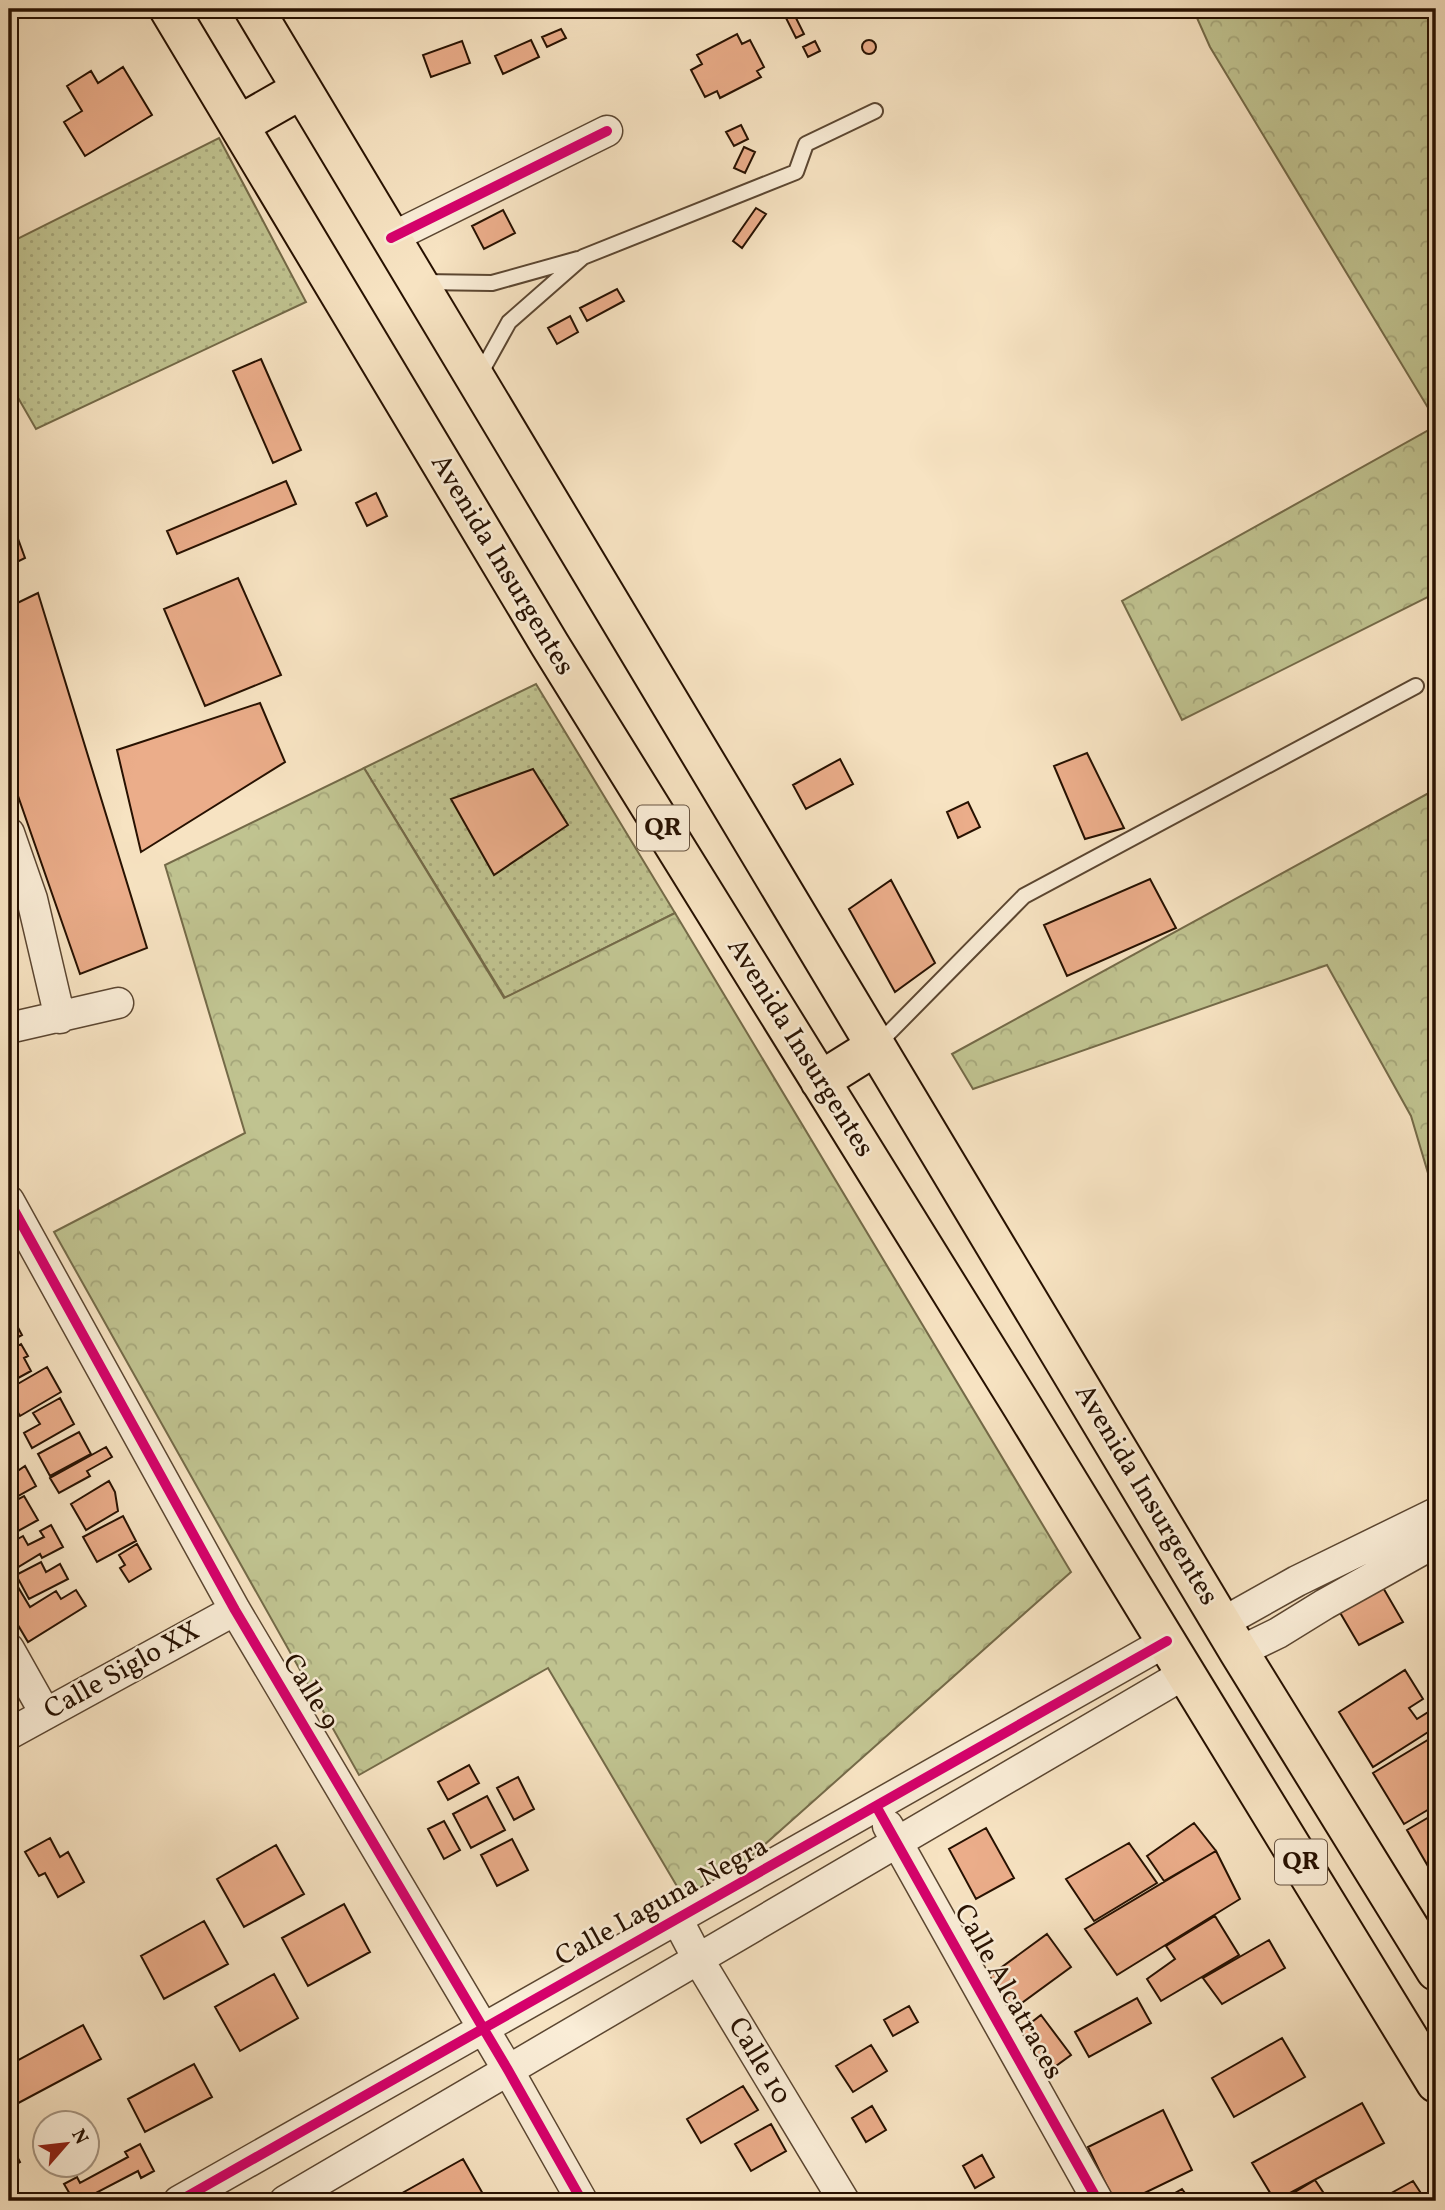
<svg xmlns="http://www.w3.org/2000/svg" width="1445" height="2210" viewBox="0 0 1445 2210" font-family="Vollkorn,serif">
<style>
.grass{fill:url(#grass-dots);stroke:#746a48;stroke-width:2}
.forest{fill:url(#forest-crowns);stroke:#746a48;stroke-width:2}
.building{fill:#ebad8a;stroke:#271101;stroke-width:2}
.lines{fill:none;stroke-linecap:round;stroke-linejoin:round}
.service-casing{stroke:#5b4631;stroke-width:18}
.minor-casing{stroke:#5b4631;stroke-width:33}
.primary-casing{stroke:#271101;stroke-width:42}
.service{stroke:#faedd7;stroke-width:14}
.minor{stroke:#faedd7;stroke-width:30}
.primary{stroke:#f7e3c2;stroke-width:38}
.cycleway-casing{stroke:#faedd7;stroke-width:15}
.cycleway{stroke:#d6006c;stroke-width:10}
.labels{text-anchor:middle;dominant-baseline:central;stroke-width:5;stroke-linejoin:round;paint-order:stroke}
.shield{fill:#faedd7;stroke:#665341;stroke-width:2}
.shield-label{font-size:26px;font-weight:bold;fill:#271101}
.street-label{font-size:28px;fill:#271101;stroke:#faedd7}
</style>
<defs>
<pattern id="grass-dots" width="8" height="8" patternUnits="userSpaceOnUse" patternTransform="scale(1.75)"><rect width="8" height="8" fill="#c0c390"/><path d="M2 2h.1M6 6h.1" fill="none" stroke="#a5a67a" stroke-width="1.8" stroke-linecap="round"/></pattern>
<pattern id="forest-crowns" width="20" height="18" patternUnits="userSpaceOnUse" patternTransform="scale(1.75)"><rect width="20" height="18" fill="#c0c390"/><path d="M2 6a3 3 0 1 1 6 0M12 15a3 3 0 1 1 6 0" fill="none" stroke="#a5a67a"/></pattern>
</defs>
<rect width="100%" height="100%" fill="#f7e3c2"/>
<filter id="stains"><feTurbulence type="fractalNoise" baseFrequency=".00286" numOctaves="4"/><feColorMatrix values="0 0 0 0 .2 0 0 0 0 .09 0 0 0 0 .02 0 0 0 .5 -.17"/></filter>
<radialGradient id="worn" r=".72"><stop offset=".6" stop-color="#630" stop-opacity="0"/><stop offset="1" stop-color="#630" stop-opacity=".3"/></radialGradient>
<!-- grass -->
<path class="grass" d="M219,138L306,302L36,429L9,382V243Z
M536,684L675,913L505,998L364,768Z"/>
<!-- forest -->
<path class="forest" d="M1193,9H1436V421L1210,47Z
M1436,426V593L1182,720L1122,601Z
M364,768L504,998L675,913L1071,1572L691,1910L548,1668L359,1775L54,1232L245,1133L165,865Z
M1436,789V1200L1411,1116L1327,965L973,1089L952,1054Z"/>
<!-- building -->
<path class="building" d="M794,14L804,34L796,38L786,18Z
M561,29L566,38L547,47L542,37Z
M737,34L742,44L750,40L764,67L757,71L761,77L720,98L717,91L705,97L691,70L702,64L697,55Z
M531,40L539,57L503,74L495,56Z
M862 47a7 7 0 1 1 14 0a7 7 0 1 1-14 0Z
M462,41L470,63L431,77L423,55Z
M815,41L820,51L808,57L803,47Z
M123,67L152,115L85,156L64,122L82,111L67,86L91,71L98,83Z
M741,125L748,139L734,146L726,132Z
M744,147L755,152L745,173L734,168Z
M756,208L766,214L742,248L733,241Z
M503,210L515,233L484,249L472,226Z
M617,289L624,301L587,321L580,308Z
M570,316L578,332L557,344L548,328Z
M261,359L301,450L273,463L233,371Z
M286,481L296,504L177,554L167,531Z
M376,493L387,516L367,526L356,503Z
M9,514L25,558L9,566Z
M238,578L281,675L205,706L164,609Z
M38,593L147,948L80,974L9,770V607Z
M260,703L285,762L141,852L117,750Z
M1087,753L1124,828L1085,839L1054,766Z
M840,759L853,784L806,809L793,785Z
M533,769L568,825L494,875L451,799Z
M968,802L980,827L958,838L947,812Z
M1150,879L1176,928L1067,976L1044,925Z
M891,880L935,963L895,992L849,909Z
M9,1316L13,1324L15,1322L22,1335L9,1342Z
M21,1344L28,1356L24,1358L31,1371L9,1383V1351Z
M47,1367L61,1392L20,1416L9,1397V1389Z
M60,1398L74,1424L32,1448L24,1433L40,1424L33,1413Z
M79,1432L91,1454L50,1476L38,1454Z
M106,1447L112,1457L87,1471L90,1476L59,1493L50,1478Z
M11,1463L16,1472L25,1466L36,1486L9,1501V1464Z
M109,1481L115,1492L118,1511L86,1530L71,1504Z
M24,1496L38,1520L9,1536V1504Z
M123,1516L136,1541L97,1562L83,1537Z
M51,1525L63,1547L42,1558L40,1554L15,1569L9,1557V1544L23,1536L28,1545L44,1537L40,1531Z
M137,1544L151,1569L129,1582L120,1568L125,1565L119,1555Z
M41,1562L46,1572L60,1564L68,1579L29,1599L16,1575Z
M12,1577L30,1607L56,1591L61,1599L76,1590L86,1606L28,1642L9,1610V1579Z
M1378,1579L1403,1622L1359,1645L1335,1604Z
M1405,1670L1423,1699L1409,1708L1417,1719L1430,1711L1436,1721V1727L1373,1767L1339,1712Z
M1436,1735V1805L1404,1824L1373,1773Z
M469,1765L479,1783L448,1800L438,1782Z
M518,1777L534,1809L514,1820L497,1788Z
M487,1796L505,1830L471,1848L453,1814Z
M1436,1813V1880L1407,1830Z
M444,1821L460,1850L444,1859L428,1829Z
M1194,1823L1216,1851L1164,1881L1147,1856Z
M986,1828L1014,1878L976,1899L949,1849Z
M50,1838L60,1857L68,1852L84,1882L58,1897L45,1873L39,1876L25,1852Z
M512,1839L528,1870L497,1886L481,1855Z
M1129,1843L1157,1883L1094,1921L1066,1879Z
M276,1845L304,1894L244,1927L217,1879Z
M1216,1851L1240,1899L1117,1975L1085,1929Z
M344,1904L370,1952L308,1986L282,1938Z
M1215,1916L1239,1955L1161,2001L1147,1979L1175,1959L1166,1946Z
M204,1921L228,1964L164,1999L141,1956Z
M1047,1934L1071,1967L1008,2013L984,1980Z
M1269,1940L1285,1968L1222,2004L1203,1978Z
M274,1974L298,2018L240,2051L215,2007Z
M1137,1998L1151,2023L1089,2057L1075,2032Z
M909,2006L918,2022L893,2036L884,2020Z
M1041,2015L1071,2055L1049,2071L1019,2032Z
M83,2025L101,2059L9,2108V2065Z
M1282,2038L1305,2077L1234,2117L1212,2078Z
M871,2045L887,2071L853,2092L836,2066Z
M194,2064L212,2097L145,2132L128,2099Z
M743,2086L758,2110L701,2143L687,2119Z
M1362,2103L1384,2143L1275,2201L1252,2163Z
M872,2106L886,2130L866,2142L852,2118Z
M1163,2110L1192,2170L1128,2201H1114L1088,2147Z
M771,2124L786,2151L751,2171L735,2144Z
M9,2141L20,2162L9,2168Z
M140,2144L154,2171L141,2178L138,2171L86,2198L88,2201H74L64,2184L77,2177L80,2183L128,2157L125,2152Z
M982,2155L994,2177L975,2188L963,2166Z
M463,2159L487,2201H388Z
M1315,2180L1329,2201H1280Z
M1413,2181L1426,2201H1377Z
M1182,2189L1191,2201H1161Z"/>
<g class="lines">
<!-- service casing -->
<g class="service-casing">
<path id="service" d="M423,282L492,283L578,259
M479,376L509,322L583,257L796,172L806,144L875,111
M878,1044L1024,896L1416,686"/>
</g>
<!-- minor casing -->
<g class="minor-casing">
<path id="minor" d="M391,238L607,131
M9,833L32,899L60,1018
M9,1028L118,1003
M9,1201L235,1610L508,2070L582,2201
M1222,1623L1297,1581L1436,1513
M9,1649L45,1713
M1239,1652L1278,1633L1325,1604L1436,1542
M9,1734L235,1610
M888,1826L1098,2201
M677,1919L698,1959L844,2201
M179,2201L1167,1641
M285,2201L1186,1673"/>
</g>
<!-- primary casing -->
<g class="primary-casing">
<path id="primary" d="M169,9L550,645L1022,1406L1436,2083
M254,9L1239,1652L1436,1971
M239,125L302,89
M820,1081L876,1046"/>
</g>
<!-- service -->
<use href="#service" class="service"/>
<!-- minor -->
<use href="#minor" class="minor"/>
<!-- primary -->
<use href="#primary" class="primary"/>
<!-- cycleway casing -->
<g class="cycleway-casing">
<path id="cycleway" d="M391,238L607,131
M9,1201L235,1610L508,2070L582,2201
M876,1806L1098,2201
M179,2201L1167,1641"/>
</g>
<!-- cycleway -->
<use href="#cycleway" class="cycleway"/>
</g>
<g class="labels">
<!-- shield labels -->
<g class="shield">
<rect x="637" y="805.5" width="52" height="45" rx="5"/>
<rect x="1275" y="1839.5" width="52" height="45" rx="5"/>
</g>
<g class="shield-label">
<text x="663" y="828">QR</text>
<text x="1301" y="1862">QR</text>
</g>
<!-- street labels -->
<g class="street-label">
<text transform="translate(502 565) rotate(59)">Avenida Insurgentes</text>
<text transform="translate(800 1048) rotate(58)">Avenida Insurgentes</text>
<text transform="translate(1146 1495) rotate(59)">Avenida Insurgentes</text>
<text transform="translate(122 1671) rotate(-29)">Calle Siglo XX</text>
<text transform="translate(310 1692) rotate(59)">Calle 9</text>
<text transform="translate(662 1902) rotate(-29)">Calle Laguna Negra</text>
<text transform="translate(1008 1992) rotate(61)">Calle Alcatraces</text>
<text transform="translate(759 2061) rotate(59)">Calle 10</text>
</g>
</g>
<!-- margin -->
<rect width="1445" height="2210" fill="none" stroke="#f7e3c2" stroke-width="35"/>
<rect x="10" y="10" width="1424" height="2189" fill="none" stroke="#271101" stroke-width="3.5"/>
<rect x="18" y="18" width="1410" height="2175" fill="none" stroke="#271101" stroke-width="2"/>
<!-- north arrow -->
<g transform="translate(66 2144) rotate(62)"><circle r="33" fill="#faedd7" stroke="#a69581" stroke-width="2"/>
<path d="M0-5L12 26L0 18L-12 26Z" fill="#8f2418"/>
<text y="-10" font-size="19" font-weight="bold" text-anchor="middle" fill="#271101">N</text>
</g>
<rect width="100%" height="100%" filter="url(#stains)"/>
<rect width="100%" height="100%" fill="url(#worn)"/>
</svg>
